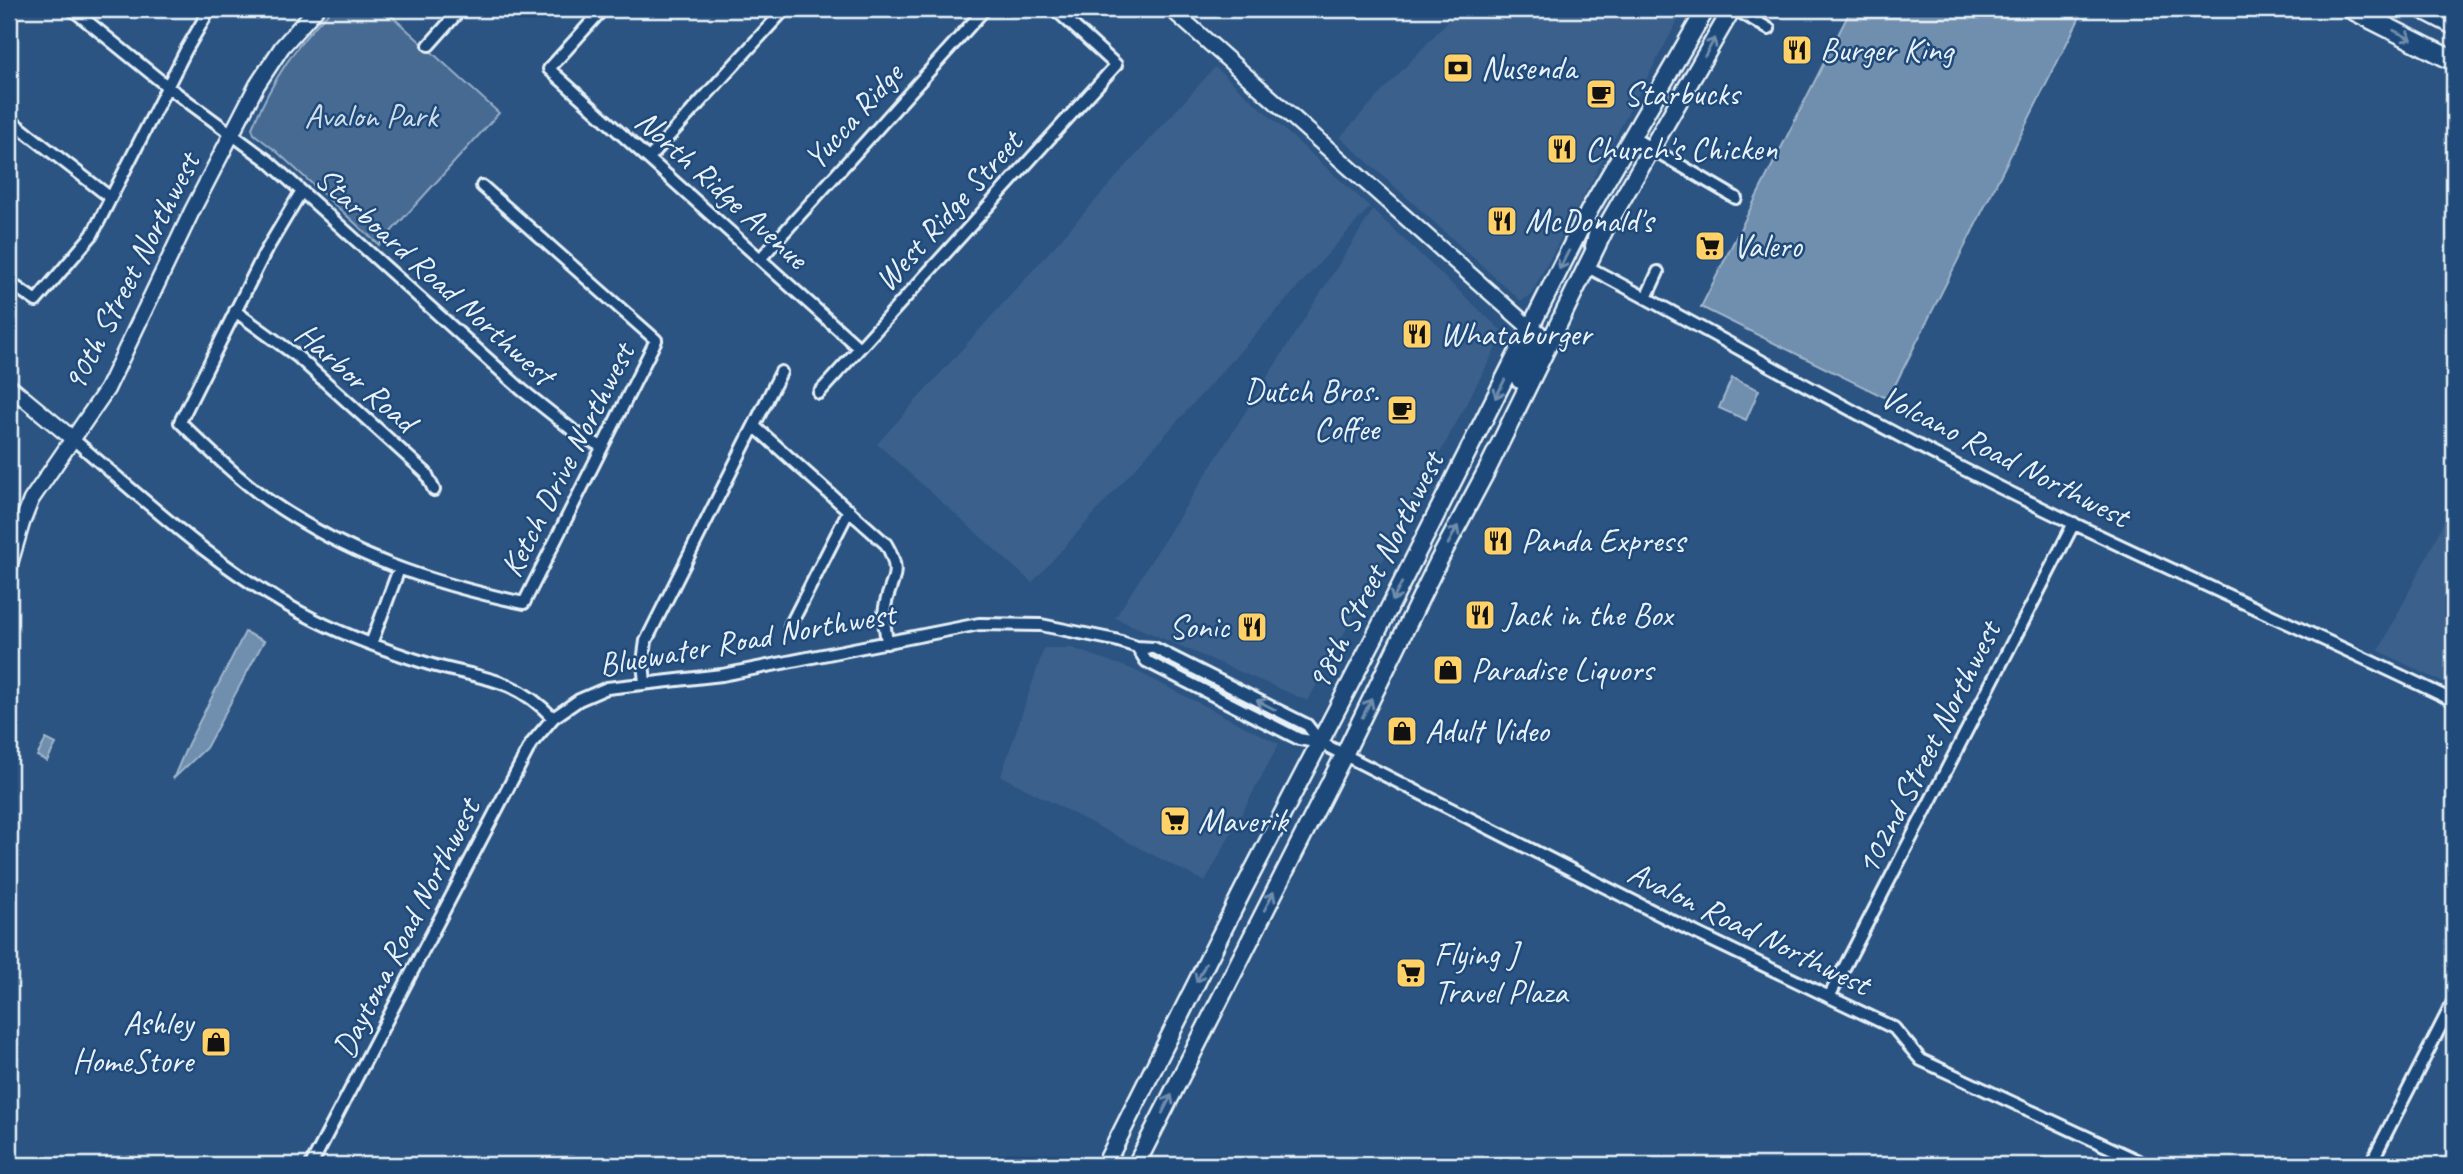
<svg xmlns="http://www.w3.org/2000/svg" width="2463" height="1174" viewBox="0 0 2463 1174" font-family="Caveat,sans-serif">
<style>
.built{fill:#3a608b}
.green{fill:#476b93;stroke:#98aec6;stroke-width:2}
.water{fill:#708ead;stroke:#a0b6cb;stroke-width:2}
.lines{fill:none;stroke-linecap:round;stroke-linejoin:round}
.minor-casing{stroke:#e8f1f8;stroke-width:16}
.tertiary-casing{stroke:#e8f1f8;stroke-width:19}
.secondary-casing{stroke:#e8f1f8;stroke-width:21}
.primary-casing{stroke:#e8f1f8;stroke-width:23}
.minor{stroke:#1f4a7a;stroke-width:10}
.tertiary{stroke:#1f4a7a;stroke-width:14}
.secondary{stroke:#1f4a7a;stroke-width:16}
.primary{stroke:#1f4a7a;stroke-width:18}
.oneway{stroke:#6f8dac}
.labels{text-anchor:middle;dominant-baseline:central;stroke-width:5;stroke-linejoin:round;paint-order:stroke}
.poi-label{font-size:33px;fill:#e8f1f8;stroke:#1f4a7a;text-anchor:start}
.park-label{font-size:33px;fill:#d0dde9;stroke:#1f4a7a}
.street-label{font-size:33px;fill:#e8f1f8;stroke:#1f4a7a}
</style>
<rect width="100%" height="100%" fill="#2b5482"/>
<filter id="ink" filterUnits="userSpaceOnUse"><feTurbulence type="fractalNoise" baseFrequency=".0143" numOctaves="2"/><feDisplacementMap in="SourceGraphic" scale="14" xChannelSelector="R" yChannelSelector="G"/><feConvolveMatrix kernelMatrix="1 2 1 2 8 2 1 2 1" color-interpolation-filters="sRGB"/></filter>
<g filter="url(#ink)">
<!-- built -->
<path class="built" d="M1459,9H1684L1530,296L1521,301L1340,137Z
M1215,67L1370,207L1032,583L877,444Z
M1373,210L1504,333L1308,701L1115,618Z
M2454,502V688L2379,651Z
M1044,648H1072L1132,669L1279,744L1205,882L1001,776Z"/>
<!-- green -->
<path class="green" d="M332,9H384L499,113L379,245L276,151L254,134L252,128C271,82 296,43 332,9Z"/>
<!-- water -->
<path class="water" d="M1851,9H2084L1888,399L1701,307Z
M1732,378L1759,390L1746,420L1719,408Z
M245,632L264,641L206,748L173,779L188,744Z
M46,739L56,744L47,761L37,756Z"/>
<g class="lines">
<!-- minor casing -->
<g class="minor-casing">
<path id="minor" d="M72,9L168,87L268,161L522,390L575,432L602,447
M603,9L549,69L859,348
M1735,9L1769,29
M429,45L461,9
M9,119L111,198
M1632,137L1736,198
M649,158L785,9
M301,192L264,254L180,422C208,449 236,477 268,500C349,556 429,583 524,603L656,340L482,186
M1585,217L1595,231L1591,246
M761,258L985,9
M1587,262L1586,266C1706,329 1823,397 1944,459C2111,546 2285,619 2454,701
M9,282L36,301L92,235L186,50L210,9
M1646,298L1658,272
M235,311L298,357L426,473L434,490
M819,393L1116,65L1055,9
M754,426L886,544C906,578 886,582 884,615C884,624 886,634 887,643
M73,439C150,505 224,575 315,620C351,638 391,652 429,664C480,679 514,676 553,718L579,700L607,688L722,675L979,624L1041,625L1115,640L1137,647
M790,626L849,510
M371,644L399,569
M645,683L643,662L646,641L781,372
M1321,743L1307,725L1154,648L1137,647L1146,661L1299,739L1321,743L1690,930L1894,1028L1921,1060L2147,1165
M1829,997L2074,523
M311,1165L531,744L553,718
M2370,1165L2454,1000"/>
</g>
<!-- tertiary casing -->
<g class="tertiary-casing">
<path id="tertiary" d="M1171,9L1530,328
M9,386L73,439
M9,567L22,523L31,500L107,389L192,211L257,85L282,47L316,9"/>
</g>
<!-- secondary casing -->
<g class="secondary-casing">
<path id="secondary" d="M1520,380L1539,337L1538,333L1530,328
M1105,1165L1243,890L1374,638L1590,209L1706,9
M1136,1165L1344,755L1438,562L1487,470L1605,229L1732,9"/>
</g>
<!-- primary casing -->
<g class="primary-casing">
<path id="primary" d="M2351,9L2454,61
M2423,9L2454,25"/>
</g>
<!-- minor -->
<use href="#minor" class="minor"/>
<!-- tertiary -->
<use href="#tertiary" class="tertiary"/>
<!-- secondary -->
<use href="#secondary" class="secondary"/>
<!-- primary -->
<use href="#primary" class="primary"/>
</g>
<!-- one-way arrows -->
<defs><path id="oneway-shaft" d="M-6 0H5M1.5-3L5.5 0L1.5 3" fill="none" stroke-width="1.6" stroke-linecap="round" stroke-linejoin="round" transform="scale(1.75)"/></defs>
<g class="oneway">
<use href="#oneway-shaft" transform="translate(2403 35) rotate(27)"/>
<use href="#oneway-shaft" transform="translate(1710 47) rotate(-60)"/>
<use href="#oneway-shaft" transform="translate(1564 260) rotate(117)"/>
<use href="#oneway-shaft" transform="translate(1500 389) rotate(117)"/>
<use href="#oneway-shaft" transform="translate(1453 535) rotate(-62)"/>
<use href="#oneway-shaft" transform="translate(1397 592) rotate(117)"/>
<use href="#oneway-shaft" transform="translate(1266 705) rotate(-153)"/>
<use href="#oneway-shaft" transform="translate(1367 708) rotate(-63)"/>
<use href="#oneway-shaft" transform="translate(1269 901) rotate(-63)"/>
<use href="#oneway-shaft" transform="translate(1201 973) rotate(117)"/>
<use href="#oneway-shaft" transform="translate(1167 1104) rotate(-63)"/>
</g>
</g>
<!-- icons -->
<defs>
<g id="restaurant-square" transform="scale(1.575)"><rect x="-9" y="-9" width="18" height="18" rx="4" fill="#ffd166" stroke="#1f4a7a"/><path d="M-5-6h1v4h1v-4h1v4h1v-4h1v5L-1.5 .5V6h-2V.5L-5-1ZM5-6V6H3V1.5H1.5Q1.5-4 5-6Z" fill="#111"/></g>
<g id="bank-square" transform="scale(1.575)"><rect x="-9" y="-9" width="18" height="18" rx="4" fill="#ffd166" stroke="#1f4a7a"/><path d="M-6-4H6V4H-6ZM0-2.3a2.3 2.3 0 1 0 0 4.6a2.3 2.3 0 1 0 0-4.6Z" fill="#111"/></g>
<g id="cafe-square" transform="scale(1.575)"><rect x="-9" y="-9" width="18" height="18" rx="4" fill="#ffd166" stroke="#1f4a7a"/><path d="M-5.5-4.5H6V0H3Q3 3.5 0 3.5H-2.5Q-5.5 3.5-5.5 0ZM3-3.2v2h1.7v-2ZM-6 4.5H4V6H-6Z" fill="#111"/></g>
<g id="supermarket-square" transform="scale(1.575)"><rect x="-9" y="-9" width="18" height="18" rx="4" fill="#ffd166" stroke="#1f4a7a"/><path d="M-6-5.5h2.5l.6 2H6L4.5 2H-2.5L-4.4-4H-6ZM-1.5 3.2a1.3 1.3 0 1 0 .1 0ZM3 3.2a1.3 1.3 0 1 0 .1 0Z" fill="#111"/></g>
<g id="shop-square" transform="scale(1.575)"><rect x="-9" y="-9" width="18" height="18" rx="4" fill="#ffd166" stroke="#1f4a7a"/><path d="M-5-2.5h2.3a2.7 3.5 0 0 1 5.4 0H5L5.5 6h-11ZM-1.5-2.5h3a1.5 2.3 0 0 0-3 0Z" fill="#111"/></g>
</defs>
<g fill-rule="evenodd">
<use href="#restaurant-square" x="1797" y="50"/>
<use href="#bank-square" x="1458" y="68"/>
<use href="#cafe-square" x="1601" y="94"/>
<use href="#restaurant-square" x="1562" y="149"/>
<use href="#restaurant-square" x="1502" y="221"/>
<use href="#supermarket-square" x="1710" y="246"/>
<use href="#restaurant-square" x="1417" y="334"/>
<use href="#cafe-square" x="1402" y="410"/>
<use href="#restaurant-square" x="1498" y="541"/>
<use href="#restaurant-square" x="1480" y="615"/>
<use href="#restaurant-square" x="1252" y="627"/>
<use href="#shop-square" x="1448" y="670"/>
<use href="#shop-square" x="1402" y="731"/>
<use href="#supermarket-square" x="1175" y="821"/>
<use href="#supermarket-square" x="1411" y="973"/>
<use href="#shop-square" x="216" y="1042"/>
</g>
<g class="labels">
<!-- poi labels -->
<g class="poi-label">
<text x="1820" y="50">Burger King</text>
<text x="1481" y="68">Nusenda</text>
<text x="1624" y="94">Starbucks</text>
<text x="1585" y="149">Church's Chicken</text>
<text x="1525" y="221">McDonald's</text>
<text x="1733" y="246">Valero</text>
<text x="1440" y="334">Whataburger</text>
<text x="1379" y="391" text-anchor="end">Dutch Bros.<tspan x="1379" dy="38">Coffee</tspan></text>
<text x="1521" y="541">Panda Express</text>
<text x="1503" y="615">Jack in the Box</text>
<text x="1229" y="627" text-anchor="end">Sonic</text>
<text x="1471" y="670">Paradise Liquors</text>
<text x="1425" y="731">Adult Video</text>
<text x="1198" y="821">Maverik</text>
<text x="1434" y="954">Flying J<tspan x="1434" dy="38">Travel Plaza</tspan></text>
<text x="193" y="1023" text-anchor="end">Ashley<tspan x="193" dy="38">HomeStore</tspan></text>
</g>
<!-- park labels -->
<g class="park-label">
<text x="371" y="116">Avalon Park</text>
</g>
<!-- street labels -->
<g class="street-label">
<text transform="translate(853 116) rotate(-48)">Yucca Ridge</text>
<text transform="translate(722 189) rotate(42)">North Ridge Avenue</text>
<text transform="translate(948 211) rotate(-48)">West Ridge Street</text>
<text transform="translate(131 272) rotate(-63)">90th Street Northwest</text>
<text transform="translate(435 276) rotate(42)">Starboard Road Northwest</text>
<text transform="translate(356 377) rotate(41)">Harbor Road</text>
<text transform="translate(2005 456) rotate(27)">Volcano Road Northwest</text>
<text transform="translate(567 460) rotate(-63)">Ketch Drive Northwest</text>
<text transform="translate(1375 571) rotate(-63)">98th Street Northwest</text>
<text transform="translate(747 639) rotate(-10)">Bluewater Road Northwest</text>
<text transform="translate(1928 748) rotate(-63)">102nd Street Northwest</text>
<text transform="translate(406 928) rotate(-63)">Daytona Road Northwest</text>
<text transform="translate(1749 928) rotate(26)">Avalon Road Northwest</text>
</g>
</g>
<!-- margin -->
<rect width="2463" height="1174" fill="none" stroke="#1f4a7a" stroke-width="35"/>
<rect x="18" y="18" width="2428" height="1139" fill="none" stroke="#e8f1f8" stroke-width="2.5" filter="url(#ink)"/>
</svg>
